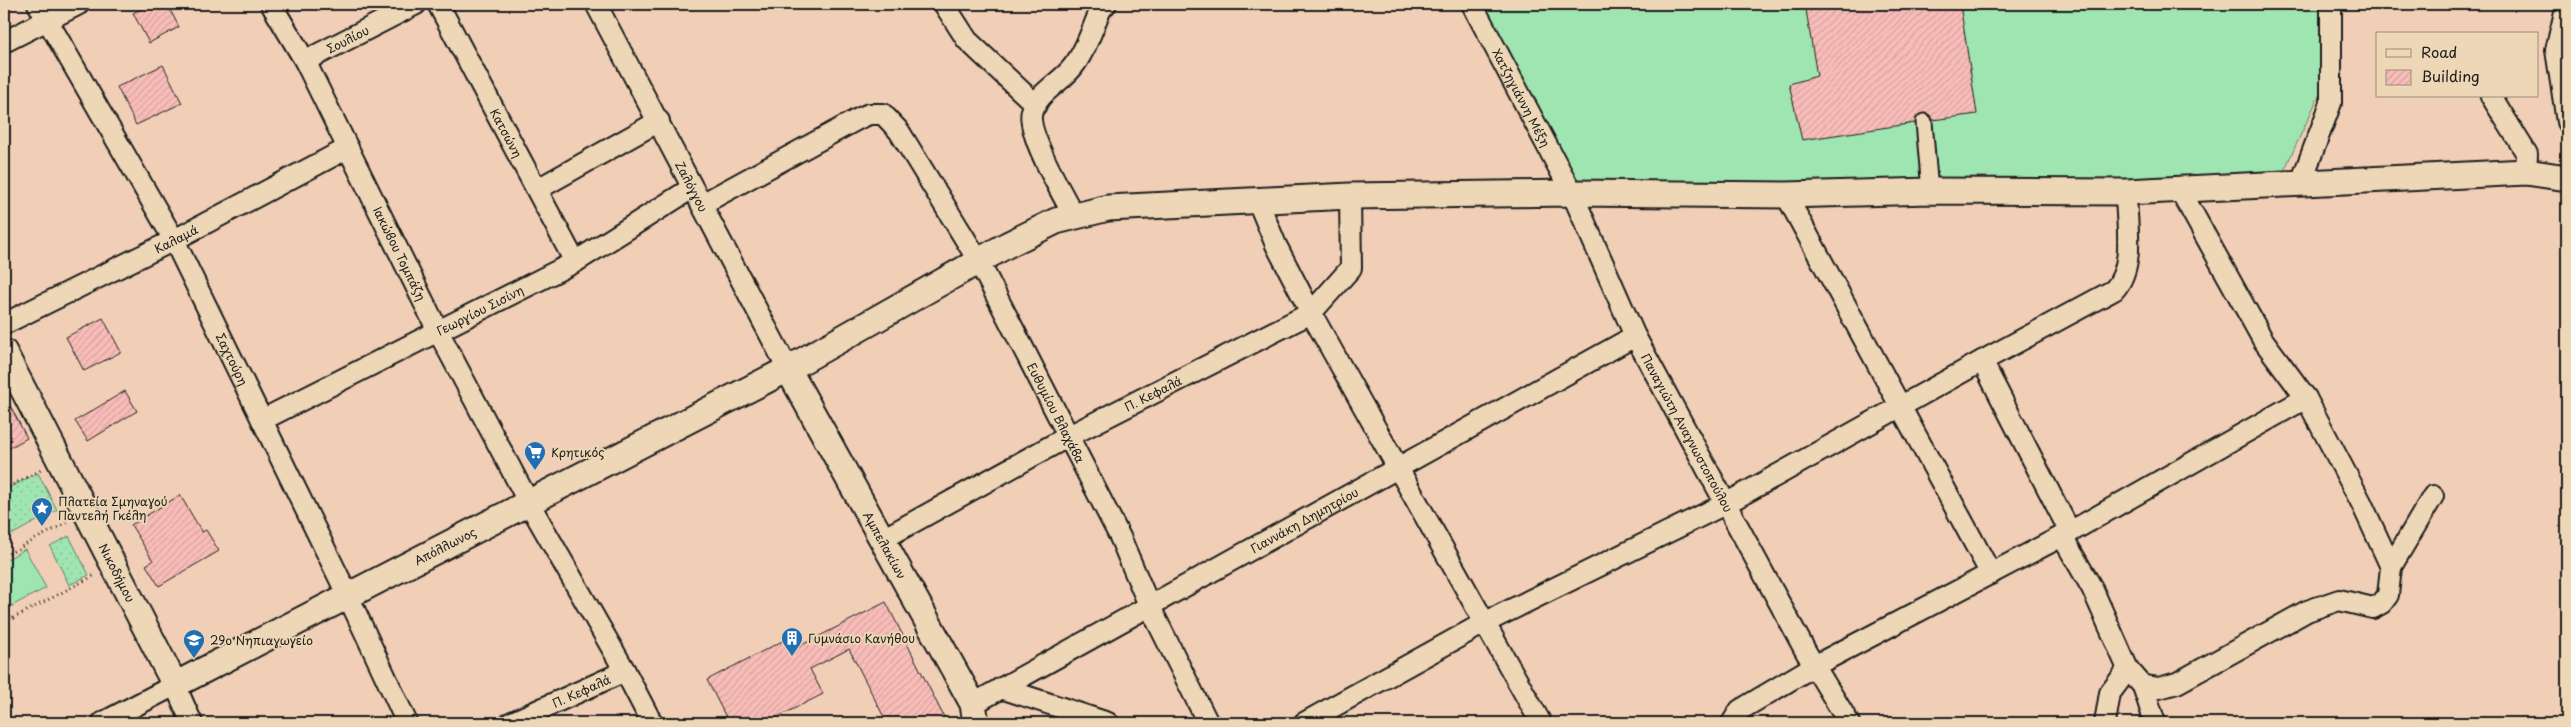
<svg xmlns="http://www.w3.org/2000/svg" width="2571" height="727" viewBox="0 0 2571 727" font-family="'Playpen Sans',sans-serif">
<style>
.grass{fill:url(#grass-dots);stroke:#5e8067}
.garden{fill:#9fe5b2;stroke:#5e8067}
.building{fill:url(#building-hatch);stroke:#1c1c1c}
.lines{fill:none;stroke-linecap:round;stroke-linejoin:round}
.pedestrian-casing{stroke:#1c1c1c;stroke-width:19}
.minor-casing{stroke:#1c1c1c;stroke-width:24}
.tertiary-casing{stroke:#1c1c1c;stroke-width:29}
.path{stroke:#1c1c1c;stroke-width:3;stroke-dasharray:1 4;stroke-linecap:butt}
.pedestrian{stroke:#edd7b6;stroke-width:15}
.minor{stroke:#edd7b6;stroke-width:20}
.tertiary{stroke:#edd7b6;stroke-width:25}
.labels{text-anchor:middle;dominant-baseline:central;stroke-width:4;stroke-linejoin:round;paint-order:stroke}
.street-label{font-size:12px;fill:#1c1c1c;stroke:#edd7b6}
.poi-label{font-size:12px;fill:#1c1c1c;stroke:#edd7b6;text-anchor:start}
</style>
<defs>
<pattern id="grass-dots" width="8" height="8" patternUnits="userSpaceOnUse" patternTransform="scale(1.25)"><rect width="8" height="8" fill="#9fe5b2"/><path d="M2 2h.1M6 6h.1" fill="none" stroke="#88c498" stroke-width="1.8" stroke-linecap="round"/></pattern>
<pattern id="building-hatch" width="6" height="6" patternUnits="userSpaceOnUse" patternTransform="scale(1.25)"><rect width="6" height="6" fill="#f9bdb9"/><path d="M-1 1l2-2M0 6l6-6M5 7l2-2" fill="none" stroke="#d5a29e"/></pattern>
</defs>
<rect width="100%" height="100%" fill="#f1cfb7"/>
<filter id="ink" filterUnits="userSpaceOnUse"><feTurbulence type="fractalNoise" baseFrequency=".02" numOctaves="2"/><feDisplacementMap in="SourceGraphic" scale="10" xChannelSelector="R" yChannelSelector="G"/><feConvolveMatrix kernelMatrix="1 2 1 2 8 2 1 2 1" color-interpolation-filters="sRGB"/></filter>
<g filter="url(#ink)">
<!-- grass -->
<path class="grass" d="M38,473L57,510L4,539V490Z
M69,536L89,575L69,585L50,546Z"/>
<!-- garden -->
<path class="garden" d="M1472,4H2324L2322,89L2277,186L1572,193Z
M25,549L46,588L4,610V561Z"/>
<!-- building -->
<path class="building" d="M150,4H167L179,27L149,43L133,13Z
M1805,4H1960L1977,114L1933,120L1928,114L1923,113L1916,118L1915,123L1802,140L1789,84L1817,76Z
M163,65L182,103L136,125L117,87Z
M103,318L121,352L84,371L66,337Z
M125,391L137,411L88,441L75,421Z
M4,394L27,438L4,451Z
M180,495L202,532L206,530L219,551L159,586L146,565L153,561L131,525Z
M886,602L947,723H887L849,649L810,669L823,694L766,723H729L707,680L792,636L798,647Z"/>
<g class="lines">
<!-- pedestrian casing -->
<g class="pedestrian-casing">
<path id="pedestrian" d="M1924,122L1930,191"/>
</g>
<!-- minor casing -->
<g class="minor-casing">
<g id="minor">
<path id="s1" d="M38,4L174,240L348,596L407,723"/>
<path id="s2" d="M271,4L305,61L438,331L529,503L625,671L652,723"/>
<path id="s3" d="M438,4L575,262"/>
<path id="s4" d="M596,4L788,369"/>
<path d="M944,4L967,40L1036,105"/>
<path id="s5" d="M1472,4L1572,193L1635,336L1806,652L1849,723"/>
<path d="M2567,4L2556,50L2567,122"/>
<path d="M4,42L79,4"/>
<path id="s6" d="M305,61L416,4"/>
<path d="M2491,96L2527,154L2526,172"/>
<path d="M2300,185L2331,103V4"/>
<path d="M538,189L659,121"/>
<path d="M1786,195L1991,574"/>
<path d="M1257,199L1276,245L1311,313L1541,723"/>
<path id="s7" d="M702,204L856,120L869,114H883L899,131L978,260L1120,537L1149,605L1208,723"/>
<path d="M1074,216C1064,197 1025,131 1032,111C1040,90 1063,82 1075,64C1087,48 1093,26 1101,9L1106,4"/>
<path id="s8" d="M4,324L174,240L348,148"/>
<path d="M1982,361L2114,290C2136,266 2126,223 2126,192"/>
<path id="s9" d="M262,420L575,262L692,188"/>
<path d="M2062,536L2092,588L2128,669L2143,686L2159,688L2177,683L2307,611L2339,600L2373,608L2382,603L2388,595L2391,567L2361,502L2306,398L2263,340L2180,190"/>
<path id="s10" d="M881,540L1067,437L1311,313L1351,268L1350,196"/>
<path d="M2391,567L2433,496"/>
<path d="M2143,686L2155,723"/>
<path d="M1001,688L1108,723"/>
<path id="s11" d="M973,704L1635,336"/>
<path d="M102,723L175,685L192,723"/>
<path id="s12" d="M510,723L625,671"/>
<path d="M1304,723L1484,623L1727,503L1982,361L2070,532"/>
<path d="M1732,723L1740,710L1814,666L2070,532L2306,398"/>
<path d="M2105,723L2110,693L2128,669"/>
</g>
</g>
<!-- tertiary casing -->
<g class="tertiary-casing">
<g id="tertiary">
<path id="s13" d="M4,352L175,685L788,369L1007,245L1056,221L1108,208L1350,196L1572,193L1786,195L1930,191L2126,192L2526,172L2567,178"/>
<path id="s14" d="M788,369L973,704L976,723"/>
</g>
</g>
<!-- path -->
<path class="path" d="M4,489L41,470
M4,556L68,522
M4,623L95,575"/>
<!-- pedestrian -->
<use href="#pedestrian" class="pedestrian"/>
<!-- minor -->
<use href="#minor" class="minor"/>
<!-- tertiary -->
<use href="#tertiary" class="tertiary"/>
</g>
</g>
<!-- icons -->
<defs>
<g id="supermarket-pin" transform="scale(1.125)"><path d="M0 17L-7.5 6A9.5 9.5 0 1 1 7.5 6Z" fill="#1f6fb2" stroke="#edd7b6"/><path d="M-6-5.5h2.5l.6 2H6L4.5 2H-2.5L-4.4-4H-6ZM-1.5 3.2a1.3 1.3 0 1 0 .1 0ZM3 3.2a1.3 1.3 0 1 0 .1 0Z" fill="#fff"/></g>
<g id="sight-pin" transform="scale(1.125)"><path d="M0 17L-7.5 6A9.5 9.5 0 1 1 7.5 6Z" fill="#1f6fb2" stroke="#edd7b6"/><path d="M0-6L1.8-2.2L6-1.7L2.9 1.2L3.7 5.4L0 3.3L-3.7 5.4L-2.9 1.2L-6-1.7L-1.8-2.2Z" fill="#fff"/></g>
<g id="building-pin" transform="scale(1.125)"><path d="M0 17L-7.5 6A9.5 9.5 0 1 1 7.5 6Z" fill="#1f6fb2" stroke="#edd7b6"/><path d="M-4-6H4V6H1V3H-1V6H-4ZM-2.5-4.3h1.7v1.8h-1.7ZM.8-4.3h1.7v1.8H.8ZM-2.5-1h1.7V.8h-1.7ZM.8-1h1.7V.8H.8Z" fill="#fff"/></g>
<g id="school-pin" transform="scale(1.125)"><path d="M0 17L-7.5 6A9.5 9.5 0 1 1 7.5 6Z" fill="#1f6fb2" stroke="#edd7b6"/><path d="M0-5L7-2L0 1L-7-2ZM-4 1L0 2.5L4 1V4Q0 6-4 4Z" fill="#fff"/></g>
</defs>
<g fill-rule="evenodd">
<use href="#supermarket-pin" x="535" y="452"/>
<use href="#sight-pin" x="42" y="508"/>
<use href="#building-pin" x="792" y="638"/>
<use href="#school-pin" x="194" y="640"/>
</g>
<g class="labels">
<!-- street labels -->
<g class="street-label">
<text stroke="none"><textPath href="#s6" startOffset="48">Σουλίου</textPath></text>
<text stroke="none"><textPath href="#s5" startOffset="106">Χατζηγιάννη Μέξη</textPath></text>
<text stroke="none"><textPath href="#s3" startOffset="146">Κατσώνη</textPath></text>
<text stroke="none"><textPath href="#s4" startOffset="206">Ζαλόγγου</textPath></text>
<text stroke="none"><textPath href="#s8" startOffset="192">Καλαμά</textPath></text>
<text stroke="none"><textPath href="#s2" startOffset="281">Ιακώβου Τομπάζη</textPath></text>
<text stroke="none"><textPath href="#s9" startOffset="244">Γεωργίου Σισίνη</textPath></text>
<text stroke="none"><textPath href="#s1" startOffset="405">Σαχτούρη</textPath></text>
<text stroke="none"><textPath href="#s10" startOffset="309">Π. Κεφαλά</textPath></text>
<text stroke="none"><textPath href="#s7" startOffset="550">Ευθυμίου Βλαχάβα</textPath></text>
<text stroke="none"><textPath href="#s5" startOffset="480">Παναγιώτη Αναγνωστοπούλου</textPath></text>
<text stroke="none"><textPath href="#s11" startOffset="379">Γιαννάκη Δημητρίου</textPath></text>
<text stroke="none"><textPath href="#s14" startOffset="201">Αμπελακίων</textPath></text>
<text stroke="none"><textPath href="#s13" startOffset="678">Απόλλωνος</textPath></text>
<text stroke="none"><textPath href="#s13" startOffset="248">Νικοδήμου</textPath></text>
<text stroke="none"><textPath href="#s12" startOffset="78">Π. Κεφαλά</textPath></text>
</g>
<!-- poi labels -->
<g class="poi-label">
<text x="551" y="452">Κρητικός</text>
<text x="58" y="501">Πλατεία Σμηναγού<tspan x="58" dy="14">Παντελή Γκέλη</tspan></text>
<text x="808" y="638">Γυμνάσιο Κανήθου</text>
<text x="210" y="640">29ο Νηπιαγωγείο</text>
</g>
</g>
<!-- margin -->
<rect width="2571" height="727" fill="none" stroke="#edd7b6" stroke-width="20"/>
<rect x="10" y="10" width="2551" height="707" fill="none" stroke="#1c1c1c" stroke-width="2" filter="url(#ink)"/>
<!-- legend -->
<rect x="2376" y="32" width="162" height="65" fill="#edd7b6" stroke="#998c78"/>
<rect x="2386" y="49" width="25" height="8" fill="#edd7b6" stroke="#998c78"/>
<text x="2421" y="58" font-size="15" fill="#1c1c1c">Road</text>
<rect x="2386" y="70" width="25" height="15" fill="url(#building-hatch)" stroke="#998c78"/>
<text x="2421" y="82" font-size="15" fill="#1c1c1c">Building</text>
</svg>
